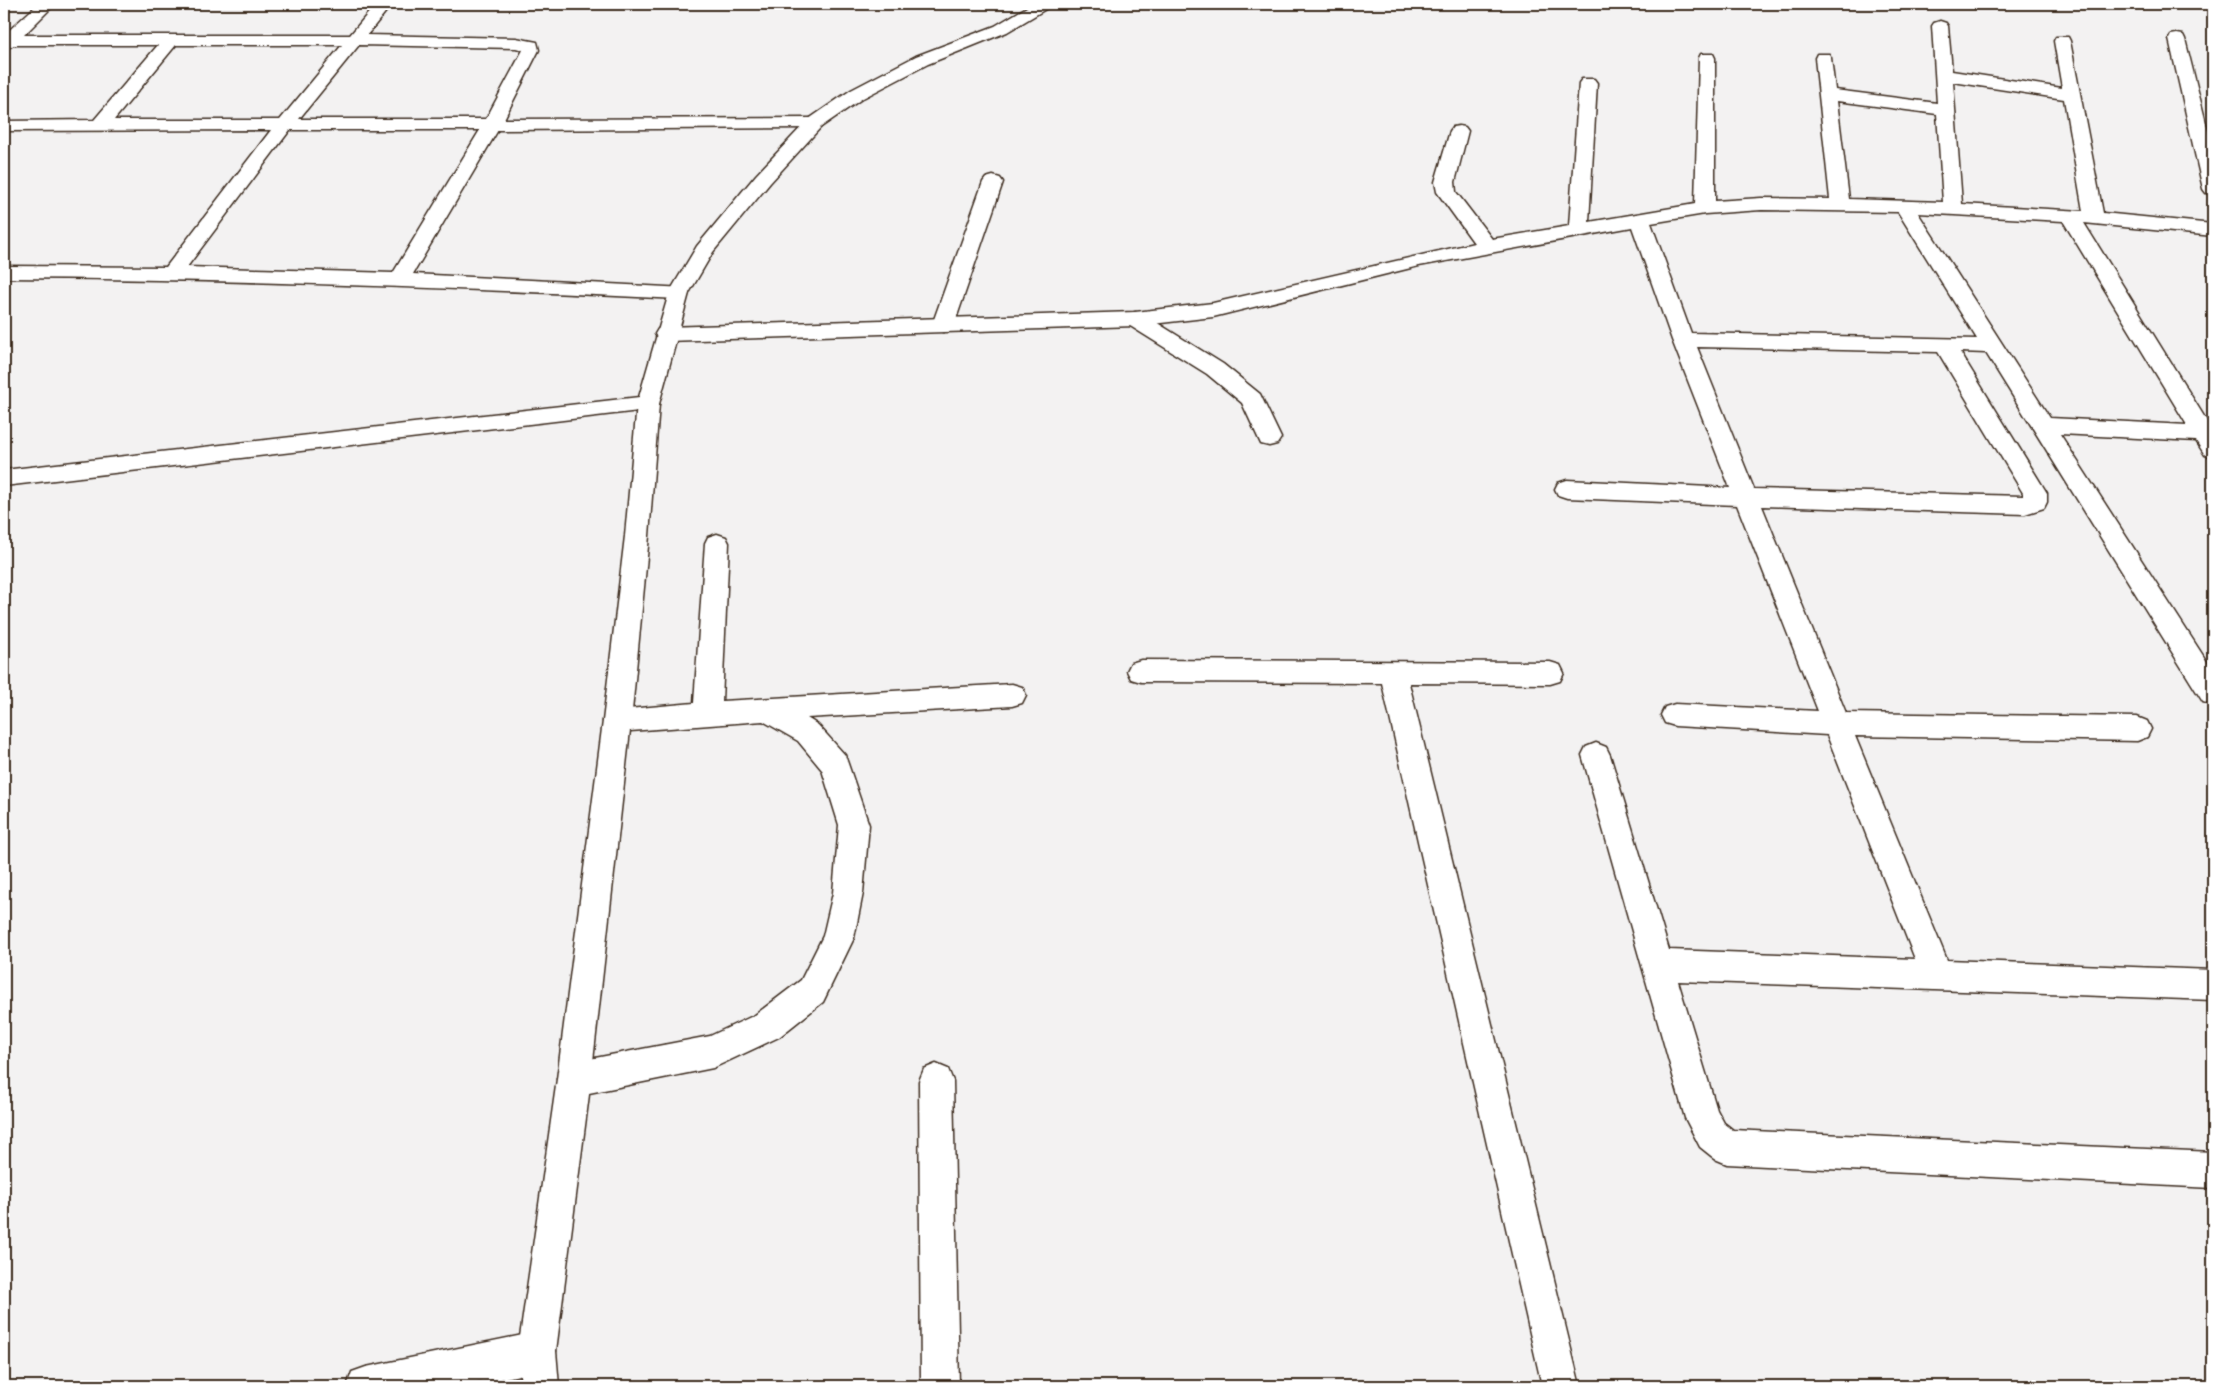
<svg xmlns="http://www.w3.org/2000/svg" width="2217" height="1390" viewBox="0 0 2217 1390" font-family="Kalam,sans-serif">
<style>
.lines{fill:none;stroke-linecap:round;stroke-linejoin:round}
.service-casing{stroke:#3b2a1e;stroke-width:3}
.minor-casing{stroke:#3b2a1e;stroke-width:3}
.tertiary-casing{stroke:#3b2a1e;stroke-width:3}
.service{fill:#fff;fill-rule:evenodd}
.minor{fill:#fff;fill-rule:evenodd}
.tertiary{fill:#fff;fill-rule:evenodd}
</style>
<rect width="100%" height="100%" fill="#f3f2f2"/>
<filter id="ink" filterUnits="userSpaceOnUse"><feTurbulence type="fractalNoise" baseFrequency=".02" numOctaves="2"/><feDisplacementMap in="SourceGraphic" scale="10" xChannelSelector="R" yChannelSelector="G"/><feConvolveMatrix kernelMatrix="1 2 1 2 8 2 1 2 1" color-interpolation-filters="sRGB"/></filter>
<g filter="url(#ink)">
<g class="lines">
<!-- service casing -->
<g class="service-casing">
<path id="service" d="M993,176L1000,178L1003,182L954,325L951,330L943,332L935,330L932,325L983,182L986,178Z
M1135,312L1143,314L1223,364L1260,394L1281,438L1277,444L1269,446L1261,444L1242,403L1207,374L1127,324L1124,319L1127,314Z
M717,534L726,537L729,543L722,701L1012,684L1022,687L1026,695L1022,703L1012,706L807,718L818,725L845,755L869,825L863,893L854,938L823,1002L779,1037L713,1068L574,1096L562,1091L557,1079L562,1067L574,1062L710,1036L755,1015L801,980L823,936L833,893L839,825L822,770L798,741L763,721L617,732L607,729L603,721L607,713L617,710L694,703L705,543L708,537Z"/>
</g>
<!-- minor casing -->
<g class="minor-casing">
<path id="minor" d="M38,4H55L24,35H350L376,4H392L367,35L516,38L537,42L539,50L504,119L815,118L821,119L824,123L821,127L815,128L498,130L413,274L686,288L689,293L686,298L679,299C454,288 229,279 4,278V266L166,267L271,130L4,131V121L94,120L158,45H14L4,50V35ZM176,45H342L280,120H114ZM359,45L516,48L523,50L486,119H299ZM290,130H480L393,273L187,267Z
M1940,21L1946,23L1948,26L1952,71L2062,88L2054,41L2056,37H2068L2070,41L2103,213L2213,224V236L2084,223L2210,426H2213V457L2205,455L2196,441L2060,434L2213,671V705L2203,702L1986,353L1960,352L2047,493V502L2044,508L2025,514L1762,506L1846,713L2137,717L2147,721L2151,729L2147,737L2137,741L1855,736L1947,960L2213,970V1000L1678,981L1717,1110L1724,1123L1733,1130L2213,1152V1188L1727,1164L1715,1159L1700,1147L1685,1118L1582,755L1586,747L1596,743L1606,747L1610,755L1669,950L1915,959L1827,735L1675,726L1665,723L1661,715L1665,707L1675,704L1818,711L1737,505L1567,498L1558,495L1555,489L1558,483L1567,480L1730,488L1672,340L1632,227L1419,266L1213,317L1135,326L666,341L658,339L655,334L658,329L666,327L1135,312L1213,303L1474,243L1437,192L1435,182L1450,131L1453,127L1459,126L1465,127L1468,131L1455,182L1456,192L1492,239L1569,226L1579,83L1582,79H1594L1597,83L1589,222L1695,204L1699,58L1701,54H1713L1715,58V201L1761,198L1830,199L1815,58L1817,54H1829L1831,58L1835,90L1937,103L1932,26L1934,23ZM1953,82L2064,99L2083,211L1962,204ZM1837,101L1937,114L1943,202L1849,199ZM1761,210L1898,212L1977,339L1691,333L1651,223L1705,214ZM1918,213L2063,221L2187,425L2050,418ZM1697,347L1938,352L2023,493V496L1754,489Z
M2177,34L2183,35L2185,39L2213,151V195L2206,193L2203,189L2169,39L2171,35Z
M648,396L656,399L659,404L656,409L4,486V470Z
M1141,660L1550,662L1560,665L1564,673L1560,681L1550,684L1409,683L1580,1386H1542L1382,683L1141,682L1131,679L1127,671L1131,663Z
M936,1064L948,1069L953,1081L959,1386H921L919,1081L924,1069Z
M537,1332L551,1337L556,1351L551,1365C493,1388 408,1390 347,1386L352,1372L366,1367Z"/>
</g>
<!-- tertiary casing -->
<g class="tertiary-casing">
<path id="tertiary" d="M1032,4H1051L1049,7L1007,32L928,64L863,98L821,127L770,183L713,252L689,293L659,404L649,536L631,721L591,1079L556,1351L559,1386H521L518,1351L557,1079L603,721L625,536L637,404L669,293L697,246L756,175L809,119L851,90L916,56L995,26Z"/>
</g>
<!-- service -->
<use href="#service" class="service"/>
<!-- minor -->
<use href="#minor" class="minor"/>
<!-- tertiary -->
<use href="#tertiary" class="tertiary"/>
</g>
</g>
<!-- margin -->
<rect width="2217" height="1390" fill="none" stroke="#fff" stroke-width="20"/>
<rect x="10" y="10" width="2197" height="1370" fill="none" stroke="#3b2a1e" stroke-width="2" filter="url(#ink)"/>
</svg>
